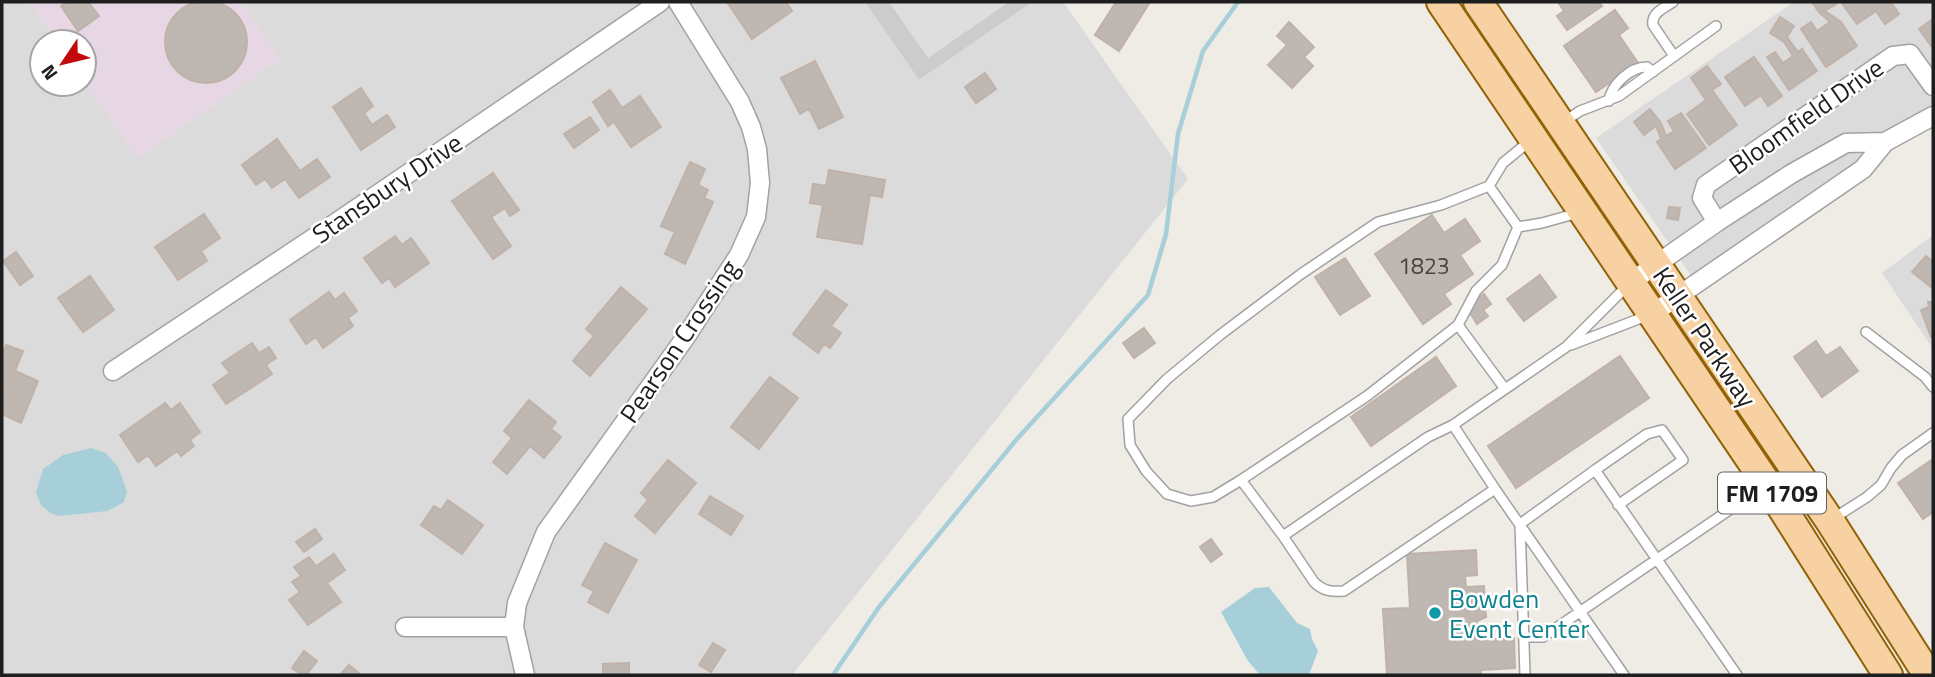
<svg xmlns="http://www.w3.org/2000/svg" width="1935" height="677" viewBox="0 0 1935 677" font-family="'Titillium Web',sans-serif">
<style>
.residential{fill:#dcdbdb}
.industrial{fill:#e7d7e4}
.religious{fill:#ccc}
.parking{fill:#dedede}
.water{fill:#a7cfda}
.lines{fill:none;stroke-linecap:round;stroke-linejoin:round}
.stream{stroke:#a7cfda;stroke-width:4.5}
.building{fill:#bfb7b1;stroke:#c0b2a8;stroke-width:2}
.service-casing{stroke:#a2a2a2;stroke-width:12}
.minor-casing{stroke:#a2a2a2;stroke-width:21}
.primary-casing{stroke:#916207;stroke-width:32}
.service{stroke:#fff;stroke-width:9}
.minor{stroke:#fff;stroke-width:18}
.primary{stroke:#f7d1a1;stroke-width:28}
.culture-dot{fill:#0f9aa8;stroke:#fff;stroke-width:2.5}
.labels{text-anchor:middle;dominant-baseline:central;stroke-width:5;stroke-linejoin:round;paint-order:stroke}
.number-label{font-size:23px;fill:#464443}
.shield{fill:#fff;stroke:#626262;stroke-width:2}
.shield-label{font-size:24px;font-weight:bold;fill:#1e1e1e}
.street-label{font-size:26px;fill:#1e1e1e;stroke:#fff}
.culture-label{font-size:26px;fill:#0d838f;stroke:#fff;text-anchor:start}
</style>
<rect width="100%" height="100%" fill="#efebe5"/>
<!-- residential -->
<path class="residential" d="M2,2H29L57,42H42V84H84V81L138,158L280,59L240,2H865L919,80L1032,2H1063L1188,179L792,675H2Z
M1794,2H1933V116L1697,284L1596,138Z
M1933,235V349L1882,273Z"/>
<!-- industrial -->
<path class="industrial" d="M29,2H240L280,59L138,158L84,81V42H57Z"/>
<!-- religious -->
<path class="religious" d="M865,2H1032L919,80Z"/>
<!-- parking -->
<path class="parking" d="M889,2H1009L928,58Z"/>
<!-- water -->
<path class="water" d="M91,448L106,453L118,467L127,491L124,502L108,511L59,516L50,513L41,505L36,492L43,469L63,455Z
M1269,587L1297,623L1310,629L1312,639L1318,651L1309,675H1260L1248,661L1221,612L1255,588Z"/>
<g class="lines">
<!-- stream -->
<path class="stream" d="M833,675L879,607L1017,439L1148,295L1166,234L1178,134L1203,51L1238,2"/>
</g>
<!-- building -->
<path class="building" d="M165 42a41 41 0 1 1 82 0a41 41 0 1 1-82 0Z
M67,2H88L99,16L78,31L61,6Z
M727,2H786L792,11L752,39Z
M1116,2H1150L1119,51L1095,35Z
M1558,2H1599L1602,6L1567,30L1557,16L1564,11Z
M1812,2H1834L1836,4L1825,11L1841,22L1857,46L1826,67L1801,29L1811,22L1817,31L1830,22L1819,12Z
M1841,2H1891L1899,14L1885,24L1876,11L1857,24Z
M1615,10L1628,28L1619,35L1638,63L1596,92L1564,46Z
M1780,17L1794,26L1787,37L1798,52L1802,49L1817,71L1789,90L1767,57L1775,52L1783,63L1793,56L1784,42L1770,33Z
M1933,19V44L1931,46L1919,29Z
M1289,22L1314,47L1304,57L1313,66L1292,88L1268,65L1287,45L1277,36Z
M1754,57L1782,96L1768,106L1761,95L1745,106L1725,77Z
M815,61L843,117L819,129L809,109L800,114L781,78Z
M1707,66L1721,84L1712,90L1737,125L1709,145L1687,114L1706,100L1691,78Z
M985,73L996,89L976,103L965,87Z
M361,88L373,106L364,113L372,125L387,115L395,127L361,150L333,107Z
M610,90L622,108L640,96L661,127L631,147L614,122L608,126L593,102Z
M1650,109L1661,123L1666,136L1674,131L1668,121L1681,113L1706,148L1675,169L1657,142L1661,139L1656,126L1644,135L1634,122Z
M590,117L599,130L574,148L564,134Z
M277,139L300,171L317,159L330,177L299,198L285,179L272,188L265,179L256,185L242,165Z
M690,162L705,169L698,185L708,190L704,198L713,202L685,264L665,254L675,232L661,226Z
M829,170L885,180L882,197L870,195L862,244L817,237L823,205L810,203L813,184L826,186Z
M493,173L519,210L510,216L505,208L491,217L511,246L493,259L452,201Z
M1669,207L1680,208L1678,220L1667,218Z
M204,214L220,238L201,251L207,261L178,280L155,247Z
M1432,215L1444,233L1465,219L1480,241L1460,255L1473,274L1444,294L1451,304L1423,324L1375,254Z
M395,236L402,245L411,238L429,263L395,287L389,278L382,283L364,258Z
M16,252L33,276L20,285L3,261Z
M1926,256L1932,261L1933,259V289L1912,272Z
M1345,258L1370,296L1340,315L1315,277Z
M1540,275L1556,297L1524,321L1507,299Z
M90,276L114,310L83,332L58,298Z
M621,287L647,309L590,376L573,361L594,336L586,329Z
M826,290L847,305L831,326L841,333L830,348L824,344L818,353L793,334Z
M329,292L335,300L344,293L357,311L348,318L353,326L323,348L316,337L306,344L290,320Z
M1484,294L1491,304L1483,310L1488,316L1477,324L1470,313L1475,301Z
M1928,302H1933V336L1931,337L1921,310L1929,307Z
M1144,328L1155,343L1134,358L1123,343Z
M1816,341L1826,356L1840,347L1858,371L1822,397L1794,357Z
M252,343L259,353L269,347L276,358L266,365L272,374L226,404L213,385L230,373L222,363Z
M6,345L23,351L15,371L38,381L21,423L2,414V394L4,388L2,387V356Z
M1620,356L1649,398L1516,488L1488,446Z
M1436,357L1456,386L1371,446L1351,417Z
M770,377L798,398L759,449L731,427Z
M529,400L556,422L551,429L561,437L544,458L530,446L507,474L493,462L512,438L504,431Z
M165,403L171,410L180,403L200,432L190,440L194,446L181,456L177,451L156,466L148,455L138,462L120,435Z
M1933,459V512L1923,519L1898,483Z
M668,460L696,483L655,533L635,516L648,500L641,493Z
M710,496L743,516L731,535L699,514Z
M448,500L483,525L462,554L421,525L434,506L441,510Z
M315,529L322,539L304,552L296,542Z
M1211,539L1222,554L1211,562L1200,547Z
M605,543L637,560L608,613L588,602L594,591L582,585Z
M1476,550L1477,575L1465,576L1466,587L1484,586L1486,617L1477,621L1478,640L1514,638L1515,668L1481,670V675H1387L1383,609L1410,608L1407,554Z
M334,554L345,570L327,583L341,602L308,625L289,600L300,592L292,582L301,576L294,567L309,557L316,566Z
M713,643L725,650L711,672L699,665Z
M304,651L317,661L306,675H302L292,668Z
M629,663V675H590H603V664Z
M349,665L361,675H340Z"/>
<g class="lines">
<!-- service casing -->
<g class="service-casing">
<path id="service" d="M1673,2C1664,8 1651,13 1653,25L1674,56
M1609,101C1611,85 1630,67 1647,67L1653,72
M1562,123L1580,111L1619,96L1716,26
M1531,140L1503,163L1489,186L1518,227L1542,223L1578,213
M1458,325L1476,291L1502,265L1518,227
M1866,332L1925,377L1933,387
M1571,345L1649,315
M1453,425L1495,489L1344,591C1331,592 1323,591 1314,582L1283,536L1428,437L1453,425L1566,347L1627,286
M1595,470L1647,434L1662,430L1683,460L1618,505
M1241,480L1213,497L1191,501L1167,494L1146,471L1130,445L1128,419L1167,379L1220,335L1301,274L1378,222L1441,205L1489,186
M1495,489L1624,675
M1834,518L1867,497L1881,485L1891,468L1902,455L1933,433
M1283,536L1241,480L1367,396L1458,325L1505,389
M1524,637H1543L1763,487
M1525,675L1520,524L1595,470L1737,675"/>
</g>
<!-- minor casing -->
<g class="minor-casing">
<path id="minor" d="M1717,222L1702,198L1706,185L1893,56L1910,54L1933,86
M1631,282L1717,222L1791,174L1846,143L1885,142
M1652,314L1863,169L1885,142L1933,116
M113,371L315,237L660,2
M405,627H514
M525,675L514,627L517,603L546,532L685,338L739,255L756,217L760,183L757,149L751,127L740,102L678,2"/>
</g>
<!-- primary casing -->
<g class="primary-casing">
<path id="primary" d="M1441,2L1767,484L1888,675
M1478,2L1830,521L1928,675"/>
</g>
<!-- service -->
<use href="#service" class="service"/>
<!-- minor -->
<use href="#minor" class="minor"/>
<!-- primary -->
<use href="#primary" class="primary"/>
</g>
<!-- markers -->
<circle class="culture-dot" cx="1435" cy="613" r="7"/>
<g class="labels">
<!-- number labels -->
<g class="number-label">
<text x="1424" y="265">1823</text>
</g>
<!-- shield labels -->
<rect class="shield" x="1718" y="472.5" width="108" height="41" rx="5"/>
<g class="shield-label">
<text x="1772" y="493">FM 1709</text>
</g>
<!-- street labels -->
<g class="street-label">
<text transform="translate(1806 116) rotate(-35)">Bloomfield Drive</text>
<text transform="translate(387 188) rotate(-34)">Stansbury Drive</text>
<text transform="translate(1705 337) rotate(56)">Keller Parkway</text>
<text transform="translate(679 341) rotate(-56)">Pearson Crossing</text>
</g>
<!-- culture labels -->
<g class="culture-label">
<text x="1449" y="598">Bowden<tspan x="1449" dy="30">Event Center</tspan></text>
</g>
</g>
<!-- border -->
<rect width="1935" height="677" fill="none" stroke="#1e1e1e" stroke-width="7"/>
<!-- north arrow -->
<g transform="translate(63 63) rotate(235)"><circle r="33" fill="#ffffff" stroke="#a5a5a5" stroke-width="2"/>
<path d="M0-5L12 26L0 18L-12 26Z" fill="#c20a0c"/>
<text y="-10" font-size="19" font-weight="bold" text-anchor="middle" fill="#1e1e1e">N</text>
</g>
</svg>
